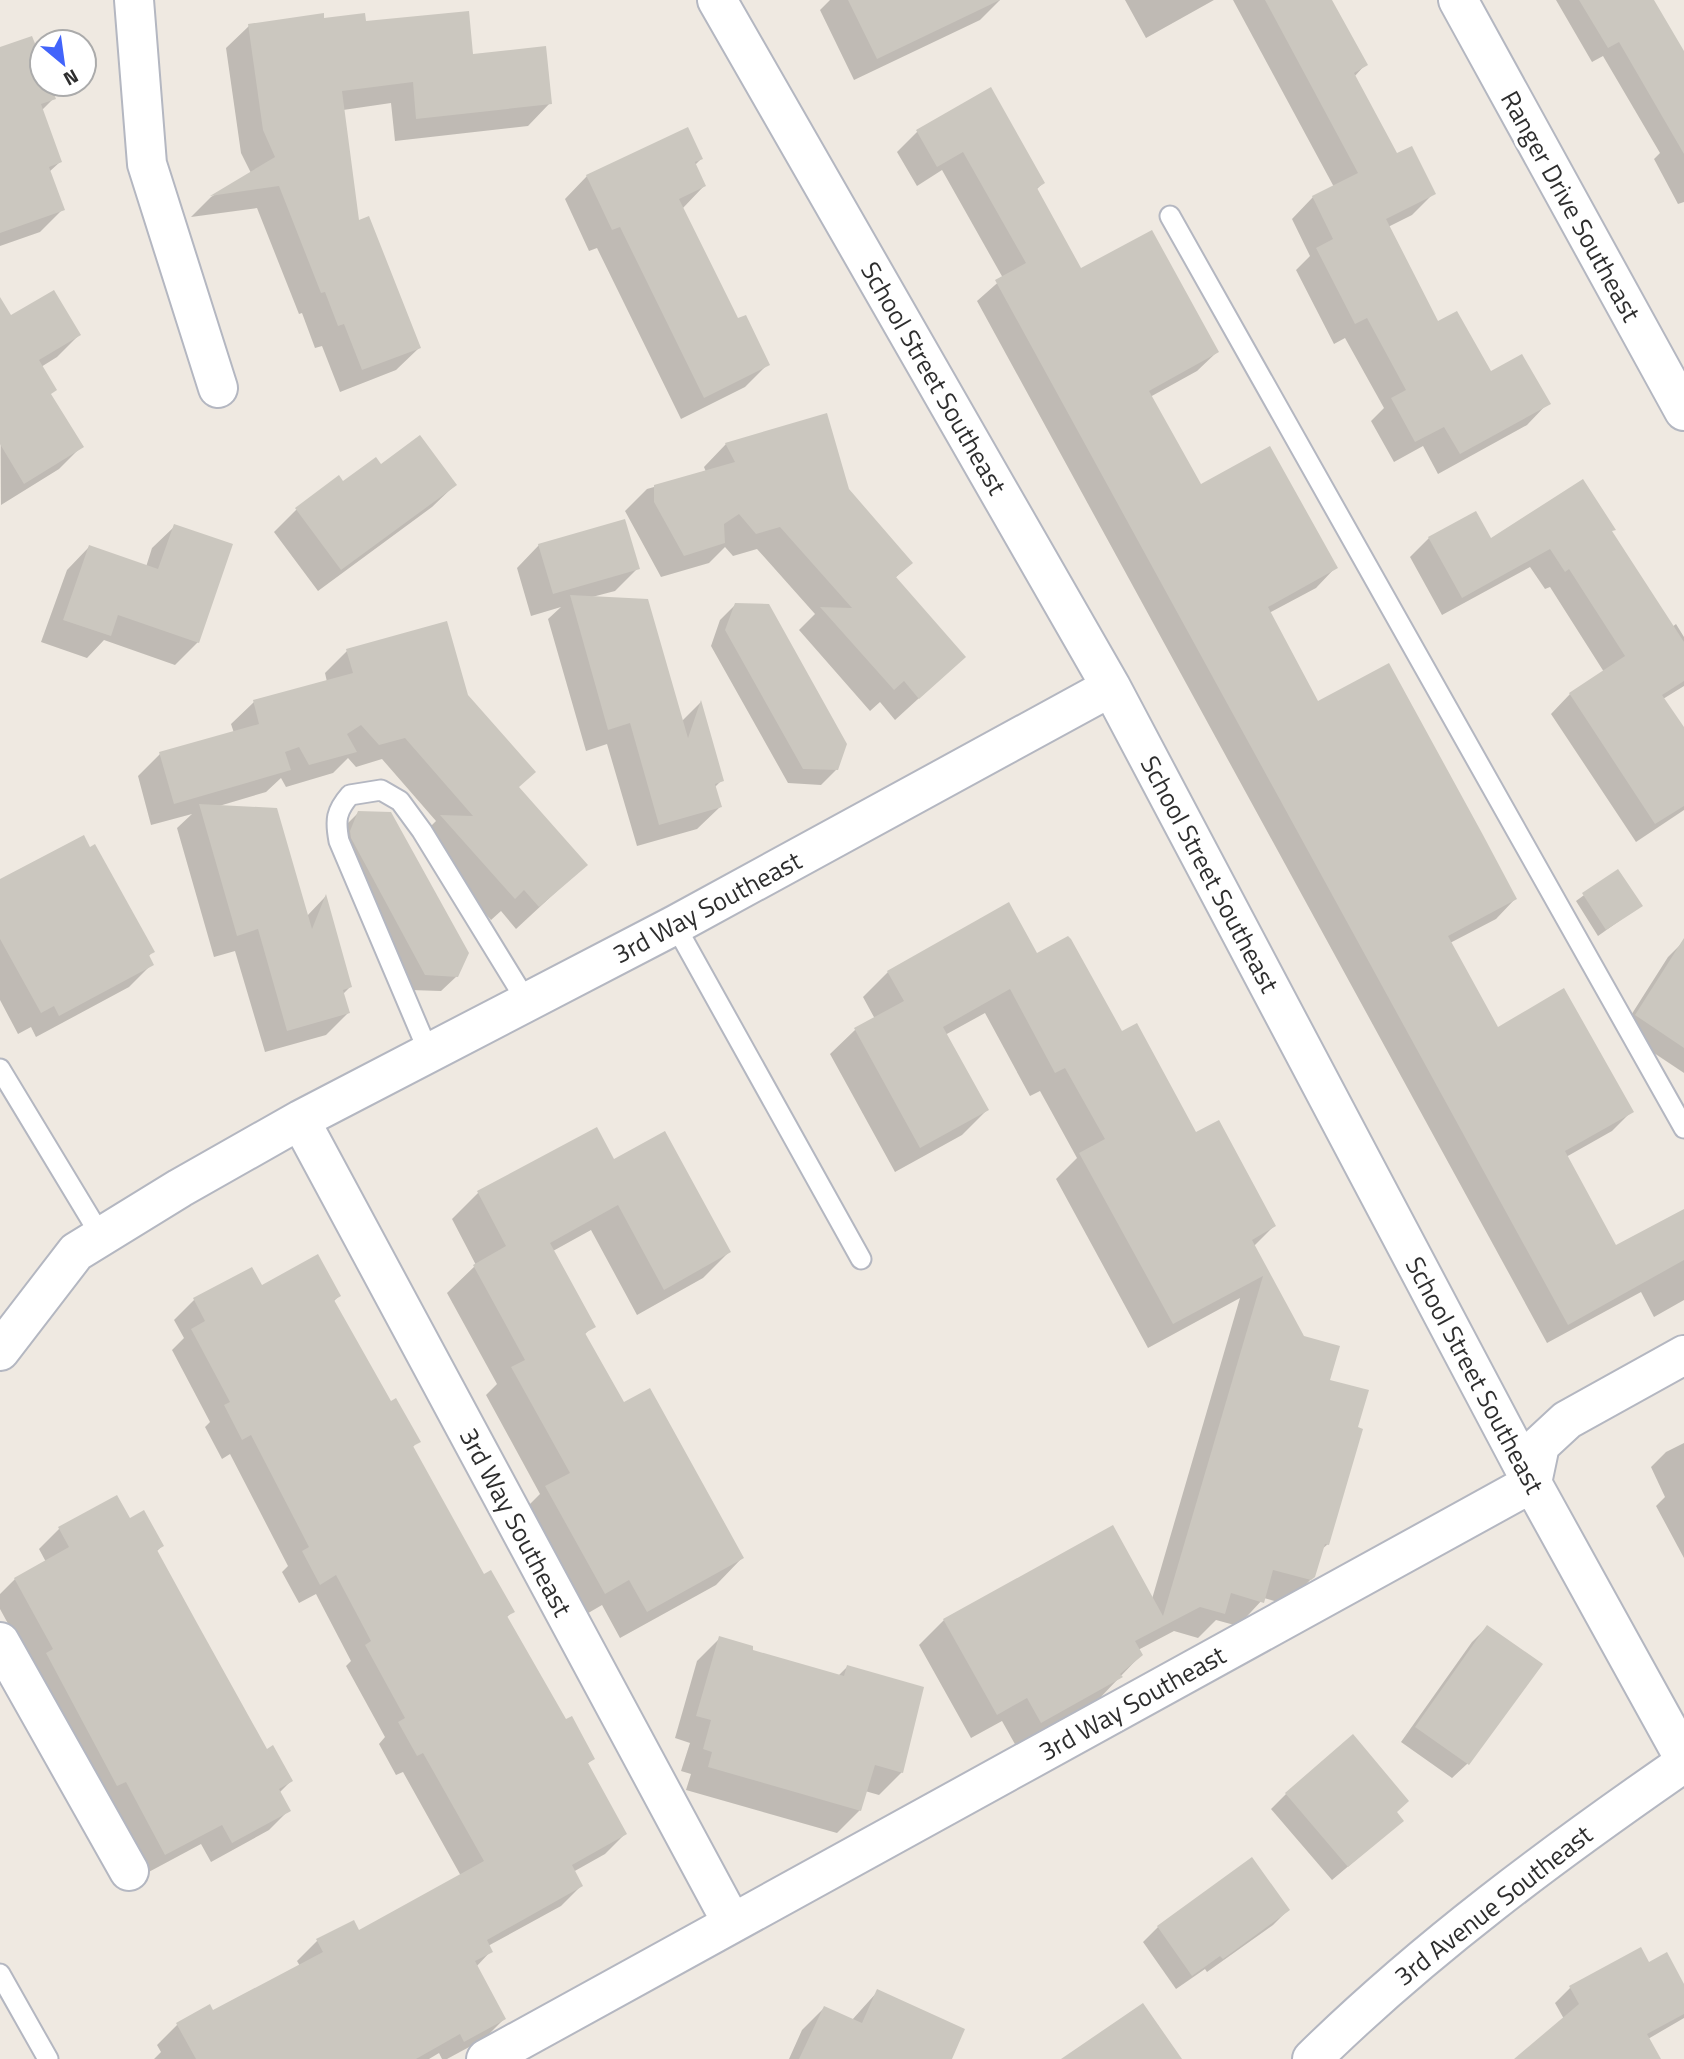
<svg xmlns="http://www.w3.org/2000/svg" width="1684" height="2059" viewBox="0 0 1684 2059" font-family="'Titillium Web',sans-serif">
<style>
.shadow{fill:#0003}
.building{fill:#cbc7bf}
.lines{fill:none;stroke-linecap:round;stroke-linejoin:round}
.service-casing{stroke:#b4b7c1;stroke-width:23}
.minor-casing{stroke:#b4b7c1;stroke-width:42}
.service{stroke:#fff;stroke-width:19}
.minor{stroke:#fff;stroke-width:38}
.labels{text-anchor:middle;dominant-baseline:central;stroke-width:7;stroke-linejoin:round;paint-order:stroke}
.street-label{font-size:26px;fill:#2e2e2e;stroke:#fff}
</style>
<rect width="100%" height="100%" fill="#efe9e1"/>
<!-- shadow -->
<path class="shadow" d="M830,0H1000L980,20L854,80L820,10Z
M1125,0H1214L1146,38Z
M1233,0H1330L1365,65L1354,77L1396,156L1434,193L1412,215L1388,227L1437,324L1490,374L1548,403L1527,425L1438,474L1423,446L1394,462L1371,421L1384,408L1345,338L1334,344L1296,270L1310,256L1292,219L1313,197L1334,187Z
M1556,0H1652L1684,55V202L1678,204L1654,159L1660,153L1603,56L1592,62Z
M323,20L364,23L472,56L550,103L528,126L395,141L391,103L343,110L358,222L419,348L396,370L340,392L322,346L315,348L302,313L299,314L257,208L191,217L211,197L251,173L241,153L226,48L249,26Z
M0,49L42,67V84H48L54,98L41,111L60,162L49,172L63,209L40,232L0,246Z
M990,90L1043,183L1036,190L1080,271L1217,352L1197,371L1150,397L1200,486L1335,568L1316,588L1269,613L1317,703L1515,899L1496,919L1450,943L1497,1029L1631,1112L1612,1131L1566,1157L1616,1247L1684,1211V1300L1654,1317L1641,1292L1547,1343L977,301L1003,278L942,170L917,186L897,152L917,132Z
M701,159L695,165L704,186L682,209L737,320L768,364L745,387L681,419L597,248L589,251L565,199L587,176Z
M0,324L79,335L57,357L41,367L50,394L81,447L59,469L1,505Z
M726,444L847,490L911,563L895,578L964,657L895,720L880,702L870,711L799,630L815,614L757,549L733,556L725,547L709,563L661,577L625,511L647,489L706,472L704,467Z
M381,466L455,485L432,507L318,591L274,532L296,510Z
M175,526L198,642L175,665L104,640L87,658L41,642L67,570L89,547L146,567L152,548Z
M1611,532L1672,627L1676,624L1684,637V686L1663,699L1684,743V810L1636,842L1551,714L1570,694L1604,672L1550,587L1545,589L1530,567L1442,615L1410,557L1429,538L1490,541Z
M539,545L638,568L615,591L592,597L681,722L700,703L722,780L714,788L720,807L697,829L637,846L607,744L586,751L548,619L561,607L531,616L517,568Z
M735,605L837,769L821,785L788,783L711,646L720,620Z
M347,651L467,696L517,788L585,865L516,929L501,911L491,920L419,838L436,821L382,759L356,767L348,758L333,773L286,787L281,778L266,792L219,806L307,916L325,897L350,987L343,994L348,1013L326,1035L265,1052L235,951L214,957L177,828L192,814L151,825L138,776L160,754L234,733L231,724L254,702L327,682L325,673Z
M358,813L457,976L441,991L410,990L343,828Z
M1617,871L1640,906L1598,936L1576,901Z
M0,881L153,951L148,957L152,964L129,987L36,1037L31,1027L18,1034L0,1000Z
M1683,942L1684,943V1073L1621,1031L1668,957Z
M1037,956L1122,1034L1195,1134L1274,1226L1253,1247L1328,1381V1544L1321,1550L1314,1576L1289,1602L1285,1604L1264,1598L1238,1626L1216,1620L1198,1638L1174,1631L1138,1650L1141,1655L1096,1702L1016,1746L1002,1721L971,1738L919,1645L944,1620L1112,1527L1152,1599L1240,1298L1148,1348L1056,1179L1077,1158L1040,1091L1030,1096L985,1013L945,1035L987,1110L962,1135L895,1172L830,1054L855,1030L875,1019L863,997L888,972Z
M614,1161L729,1252L703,1278L637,1315L591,1230L553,1251L593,1326L584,1335L623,1405L742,1558L716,1585L620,1638L602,1605L578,1619L520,1514L540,1494L486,1395L497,1384L447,1293L476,1265L452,1219L478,1193Z
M261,1288L339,1296L333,1302L390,1404L418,1441L412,1448L484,1577L513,1611L506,1618L565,1721L593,1759L587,1764L625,1834L605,1854L573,1872L581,1886L561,1906L488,1946L491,1951L476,1967L504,2019L484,2039L447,2059H442L439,2053L429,2059H154L161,2052L157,2045L177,2025L213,2013L300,1966L297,1961L317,1941L358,1932L461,1876L403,1772L396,1775L379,1744L385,1737L346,1666L351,1661L316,1594L299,1603L282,1572L288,1566L230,1454L222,1459L205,1427L210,1422L172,1350L184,1338L174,1320L194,1300Z
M1684,1443V1558L1656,1506L1665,1497L1651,1467L1666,1452Z
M129,1521L162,1546L156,1552L266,1751L291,1781L279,1793L289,1810L269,1830L211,1862L201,1844L145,1874L0,1609V1594L15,1579L46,1562L39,1549L59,1529Z
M1487,1627L1467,1764L1452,1778L1401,1742L1472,1642Z
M720,1638L751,1651L838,1676L847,1667L902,1772L879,1795L865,1791L860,1810L837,1833L686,1790L691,1774L681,1771L690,1743L675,1738L697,1661Z
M1286,1794L1395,1813L1402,1821L1332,1880L1271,1809Z
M1288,1910L1273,1925L1207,1972L1205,1969L1176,1989L1143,1942L1158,1927Z
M1640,1950L1648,1964L1684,1987V2018L1648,2039V2059H1516L1564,2019L1555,2003L1570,1988Z
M878,1991L950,2059H789L802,2030L824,2008L852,2020Z"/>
<!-- building -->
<path class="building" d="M848,0H1000L877,59Z
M1265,0H1332L1368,65L1354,73L1397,153L1412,146L1436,194L1386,219L1438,321L1457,311L1491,371L1522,354L1551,404L1460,454L1444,427L1415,442L1391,398L1406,390L1367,318L1355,324L1316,248L1333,239L1312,196L1358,173Z
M1579,0H1654L1684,51V154L1619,42L1608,48Z
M469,11L473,54L546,46L552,104L416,119L413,82L342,91L359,220L369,216L421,348L362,370L344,324L338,326L325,292L321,293L279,186L210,196L275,157L263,130L248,24L324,13V18L365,13L366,21Z
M32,36L42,61V84H50L56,99L41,104L62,162L49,167L65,210L0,233V47Z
M991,87L1045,183L1037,188L1081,268L1152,230L1219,352L1149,391L1201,484L1270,446L1338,568L1268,607L1318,701L1389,663L1483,835L1517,899L1448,936L1498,1027L1564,988L1634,1112L1565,1151L1616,1245L1684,1209V1260L1568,1325L995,280L1026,263L963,152L937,167L916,130Z
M688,127L703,159L695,162L706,186L679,199L738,318L746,315L770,365L704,398L620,227L612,230L586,175Z
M54,290L81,335L39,360L57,390L51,394L84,447L24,484L0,444V297L11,315Z
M827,413L849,489L913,563L896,577L966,657L919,699L904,681L894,690L820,607L852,608L780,527L756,534L739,514L724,524L725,543L684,556L654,502V485L735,462L725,443Z
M420,435L457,485L341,570L295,508L339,475L343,481L376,457L381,464Z
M1583,479L1616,530L1612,531L1684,642V681L1662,695L1684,727V806L1655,824L1569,693L1625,656L1569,569L1565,572L1550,549L1462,598L1428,537L1476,511L1491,538Z
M625,519L640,569L553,594L538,544Z
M174,524L233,544L199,643L118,615L111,636L63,620L89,545L158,569Z
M570,595L648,599L688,738L701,700L724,781L715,784L722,807L659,825L630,723L608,730Z
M735,603L769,604L847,744L838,770L803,769L725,630Z
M447,621L468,695L536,772L519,787L588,865L539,907L524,890L515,899L440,815L473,816L405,738L379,745L361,725L347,734L357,752L309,765L299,747L285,752L291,770L174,804L159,752L259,724L253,700L353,673L346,649Z
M199,804L277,808L312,929L326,894L352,987L343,990L350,1013L287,1031L258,929L237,936Z
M358,811L391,812L469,953L458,977L425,975L351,838L350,831Z
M84,835L90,847L95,844L155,952L149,955L154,965L59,1016L54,1006L41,1013L0,939V879Z
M1618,869L1643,906L1606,930L1582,893Z
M1009,902L1037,953L1068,936L1071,939L1122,1031L1137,1023L1196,1132L1219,1120L1276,1226L1252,1240L1304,1336L1340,1346L1330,1380L1369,1390L1358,1427L1363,1429L1329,1545L1325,1544L1315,1577L1311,1580L1273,1570L1264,1603L1231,1593L1225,1614L1200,1607L1135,1641L1143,1655L1120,1674L1123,1677L1041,1723L1027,1698L997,1715L943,1619L1113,1525L1163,1616L1263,1276L1173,1324L1079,1153L1105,1139L1065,1068L1055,1073L1010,989L943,1027L989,1110L920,1148L854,1028L904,1001L887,971Z
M1684,938V1048L1635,1015Z
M597,1127L614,1159L665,1131L731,1252L664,1290L618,1205L550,1243L596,1327L585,1333L624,1402L650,1388L744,1558L647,1612L629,1580L605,1594L545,1486L570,1473L511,1367L525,1360L473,1265L506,1246L477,1191Z
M318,1254L341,1296L334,1300L391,1401L396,1398L421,1442L413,1446L484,1574L491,1570L515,1612L507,1616L566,1719L572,1716L595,1759L588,1763L627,1834L572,1865L583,1886L487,1940L493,1952L475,1961L506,2019L464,2042L460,2034L416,2059H196L176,2023L210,2004L213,2010L323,1952L316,1939L354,1920L359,1930L484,1861L423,1753L417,1756L398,1722L405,1718L365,1645L371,1641L336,1575L320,1585L302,1551L309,1547L251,1435L242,1440L224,1405L230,1402L191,1329L205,1321L193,1298L252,1267L262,1285Z
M117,1495L130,1518L144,1510L164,1546L157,1550L197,1623L267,1749L273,1745L293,1781L279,1789L291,1811L232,1843L222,1825L165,1855L126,1782L117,1786L46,1653L53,1649L14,1578L69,1547L58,1527Z
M1487,1625L1543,1664L1469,1765L1415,1727Z
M719,1636L753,1646V1650L844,1676L847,1665L924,1687L903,1773L875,1765L861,1811L708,1767L712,1752L703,1749L711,1720L696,1716Z
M1353,1734L1409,1801L1397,1812L1404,1821L1348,1867L1285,1793Z
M1252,1857L1290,1910L1223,1959L1220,1956L1192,1976L1157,1926Z
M1641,1947L1649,1962L1667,1952L1684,1984V2014L1647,2034L1661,2059H1514L1579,2004L1569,1986Z
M877,1989L965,2029L952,2059H799L824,2006L862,2023Z
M1143,2003L1182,2059H1061Z"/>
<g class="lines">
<!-- service casing -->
<g class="service-casing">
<path id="service" d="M1170,216L1684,1128
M675,925L861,1259
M429,1053L339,841C335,820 336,811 350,795L381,790L400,801L422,831L527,1002
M0,1069L101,1236
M0,1974L48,2059"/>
</g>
<!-- minor casing -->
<g class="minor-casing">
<path id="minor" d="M134,0L147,164L218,388
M717,0L1111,687L1532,1483L1684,1758
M1458,0L1684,411
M300,1120L732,1923
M0,1351L76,1252L180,1188L300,1120L675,925L1111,687
M0,1642L129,1871
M486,2059L1532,1483L1540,1445L1567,1420L1684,1355
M1312,2059C1425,1948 1554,1853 1684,1763"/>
</g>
<!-- service -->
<use href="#service" class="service"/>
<!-- minor -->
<use href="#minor" class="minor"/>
</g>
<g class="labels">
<!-- street labels -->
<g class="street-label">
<text transform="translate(1571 206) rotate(61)">Ranger Drive Southeast</text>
<text transform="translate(934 378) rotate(60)">School Street Southeast</text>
<text transform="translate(1210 874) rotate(62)">School Street Southeast</text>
<text transform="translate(707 907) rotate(-28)">3rd Way Southeast</text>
<text transform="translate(1475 1375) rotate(62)">School Street Southeast</text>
<text transform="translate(516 1522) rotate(62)">3rd Way Southeast</text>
<text transform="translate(1132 1703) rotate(-29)">3rd Way Southeast</text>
<text transform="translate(1493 1905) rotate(-38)">3rd Avenue Southeast</text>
</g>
</g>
<!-- north arrow -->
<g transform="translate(63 63) rotate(151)"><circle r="33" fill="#ffffff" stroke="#ababab" stroke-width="2"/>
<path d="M0-5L12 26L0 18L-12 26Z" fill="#4264fb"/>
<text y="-10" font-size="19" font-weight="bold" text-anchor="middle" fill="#2e2e2e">N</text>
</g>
</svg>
